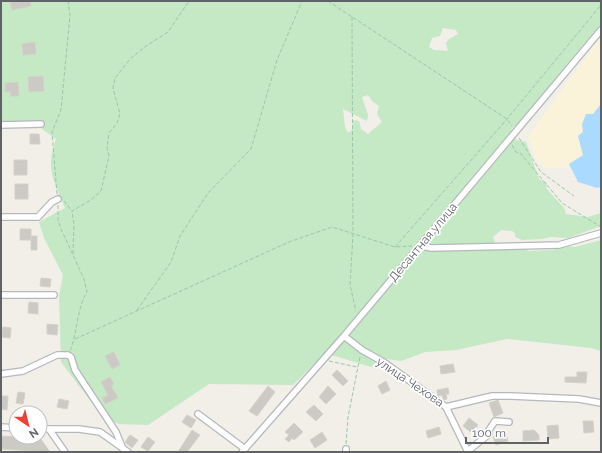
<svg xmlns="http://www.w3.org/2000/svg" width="602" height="453" viewBox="0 0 602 453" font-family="Raleway,sans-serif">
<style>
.green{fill:#c5e8c5;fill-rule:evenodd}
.sand{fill:#fbf3d9}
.water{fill:#aadaff}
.building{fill:#cccac5;stroke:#d6d1c6}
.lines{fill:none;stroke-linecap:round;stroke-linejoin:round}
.minor-casing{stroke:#b5b8bc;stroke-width:8}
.path{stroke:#9cc7a9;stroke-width:1;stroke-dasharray:4 2;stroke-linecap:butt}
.minor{stroke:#fff;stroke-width:5.5}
.labels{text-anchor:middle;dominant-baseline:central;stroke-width:3.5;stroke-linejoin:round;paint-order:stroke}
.street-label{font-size:12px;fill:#5f6368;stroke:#fff}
</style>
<rect width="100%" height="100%" fill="#f1efe8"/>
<!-- green -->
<path class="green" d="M1,1H601V25L577,52L517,126H514L511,130L516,140L526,142L539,179L547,183L546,188L564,208L566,214L588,217L601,213V226L568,238L550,237L542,239L522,240L515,237V233L512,231L501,230L493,237L495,243L492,244L501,246L520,245L528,251L553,250L566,246L575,247L601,240V351L591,348L507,339L456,350L425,352L401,361L380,358L371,367L325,353L293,385L209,384L148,425L119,424L104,419L61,362L59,296L63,275L44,238L39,222L65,208C54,181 45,169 56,139L31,121H1ZM443,28L456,30L458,34L449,39L446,43L448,51L434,50L429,47L432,38L440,36ZM368,95L373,102L379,106L377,114L382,122L368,134L361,129L359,121L353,120L352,130L348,133L345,127L343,109L367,121L368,115L362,97Z"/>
<!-- sand -->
<path class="sand" d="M601,36V104L593,114L586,115L582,124L583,132L578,136L583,155L569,164V167C535,170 540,167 528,137Z"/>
<!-- water -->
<path class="water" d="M601,104V187L597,188L578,182L569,164L583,155L578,136L583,132L582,124L586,114H593Z"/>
<!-- building -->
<path class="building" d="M10,1H30L31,6L12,10Z
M35,42L36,54L23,55L22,44Z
M43,76L44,91L29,92L28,77Z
M18,82L19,96H11L10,91L5,92V83Z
M30,134H39L40,144H30Z
M14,160H27V175H14Z
M15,184H28V199H15Z
M20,229H31V240H20Z
M31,236H37V250H31Z
M41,278L51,279L50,287L40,286Z
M29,302L38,303V314L28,313Z
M47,324L58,325L57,335L47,334Z
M3,327L11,328L10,338L2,337Z
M114,352L120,365L112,369L105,356Z
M453,364L455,372L441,374L440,366Z
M337,370L348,381L343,386L332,375Z
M577,372H587L586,383L565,382V377H577Z
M110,377L114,384L111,386L118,398L105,404L102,398L108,395L101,382Z
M386,381L390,390L382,394L378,386Z
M268,386L275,392L257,416L249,411Z
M328,386L336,394L326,404L319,397Z
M448,388L449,394H446L447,399L443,400L442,395L438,396L437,390Z
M18,392L25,393L23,404L16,403Z
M1,396H8L7,410L1,409Z
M59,399L69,401L67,409L57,407Z
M498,400L503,413L494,417L489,403Z
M314,405L323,414L316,421L306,412Z
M187,415L196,420L191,428L182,422Z
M469,418L478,425L472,433L463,426Z
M583,421H593L594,432L584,433Z
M294,423L303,432L294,440L292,438L289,442L285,439L289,435L285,432Z
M558,425L559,438L548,439L547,426Z
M439,427L441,434L428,438L426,431Z
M192,430L200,435L187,452H178Z
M534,430L539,435V440L523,441V431Z
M322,432L327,440L315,448L310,440Z
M506,433L508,441L496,445L493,437Z
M130,435L138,440L132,448L125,442Z
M1,436L40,438L50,452L1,449Z
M148,437L155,442L148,451L141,447Z"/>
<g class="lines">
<!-- minor casing -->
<g class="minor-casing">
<path id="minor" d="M1,125L41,124
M1,217H38L52,202L58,199
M420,246L432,248L559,245L601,233
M1,295H54
M344,336L362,350L385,363L446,407L492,396H510L579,399L601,403
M1,374L23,371L57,355H68L71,357L75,370L116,432L123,449
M446,407L468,452
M198,414L245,449
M1,427L16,428
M40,428L49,429L65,452
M49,429H79L100,432L128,452
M468,451L489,434V430L495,421L509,422
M242,452L344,336L601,30
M346,452V449"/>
</g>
<!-- path -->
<path class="path" d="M328,1L507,119L512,126
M352,17L353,234L350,285L356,311
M519,138L541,172L574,196
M512,145L516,152L521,154L562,203L601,227
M57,194L52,132L61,110L70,15L68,1
M64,201L72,211
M58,205V220L61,229L84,279L87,292C76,310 78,332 70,351
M395,247L507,119L601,5
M73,254L74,224L72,211L91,200L101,191L109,156L107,147L109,133L117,123L120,114L113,88L115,78L130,59L146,46L168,32L189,1
M137,310L171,262L180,236L208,193L251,149L277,60L302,1
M75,339L289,242L332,227L395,247L412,246
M329,361L357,367
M346,444L348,417L360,357"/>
<!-- minor -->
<use href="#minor" class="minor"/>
</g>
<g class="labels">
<!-- street labels -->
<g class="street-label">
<text transform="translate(423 242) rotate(-50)">Десантная улица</text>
<text transform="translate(410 382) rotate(34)">улица Чехова</text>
</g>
</g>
<!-- border -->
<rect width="602" height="453" fill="none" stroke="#5f6368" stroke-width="4"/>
<!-- north arrow -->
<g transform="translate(28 425) rotate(145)"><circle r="19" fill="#ffffff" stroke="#bfc1c3"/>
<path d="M0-3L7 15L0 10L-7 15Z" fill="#ea4335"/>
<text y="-6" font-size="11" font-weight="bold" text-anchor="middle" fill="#5f6368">N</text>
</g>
<!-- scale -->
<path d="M466 437v6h82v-6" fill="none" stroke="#5f6368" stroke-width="2"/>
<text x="472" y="437" font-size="12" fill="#5f6368" stroke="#ffffff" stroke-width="3" paint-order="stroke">100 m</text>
</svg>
